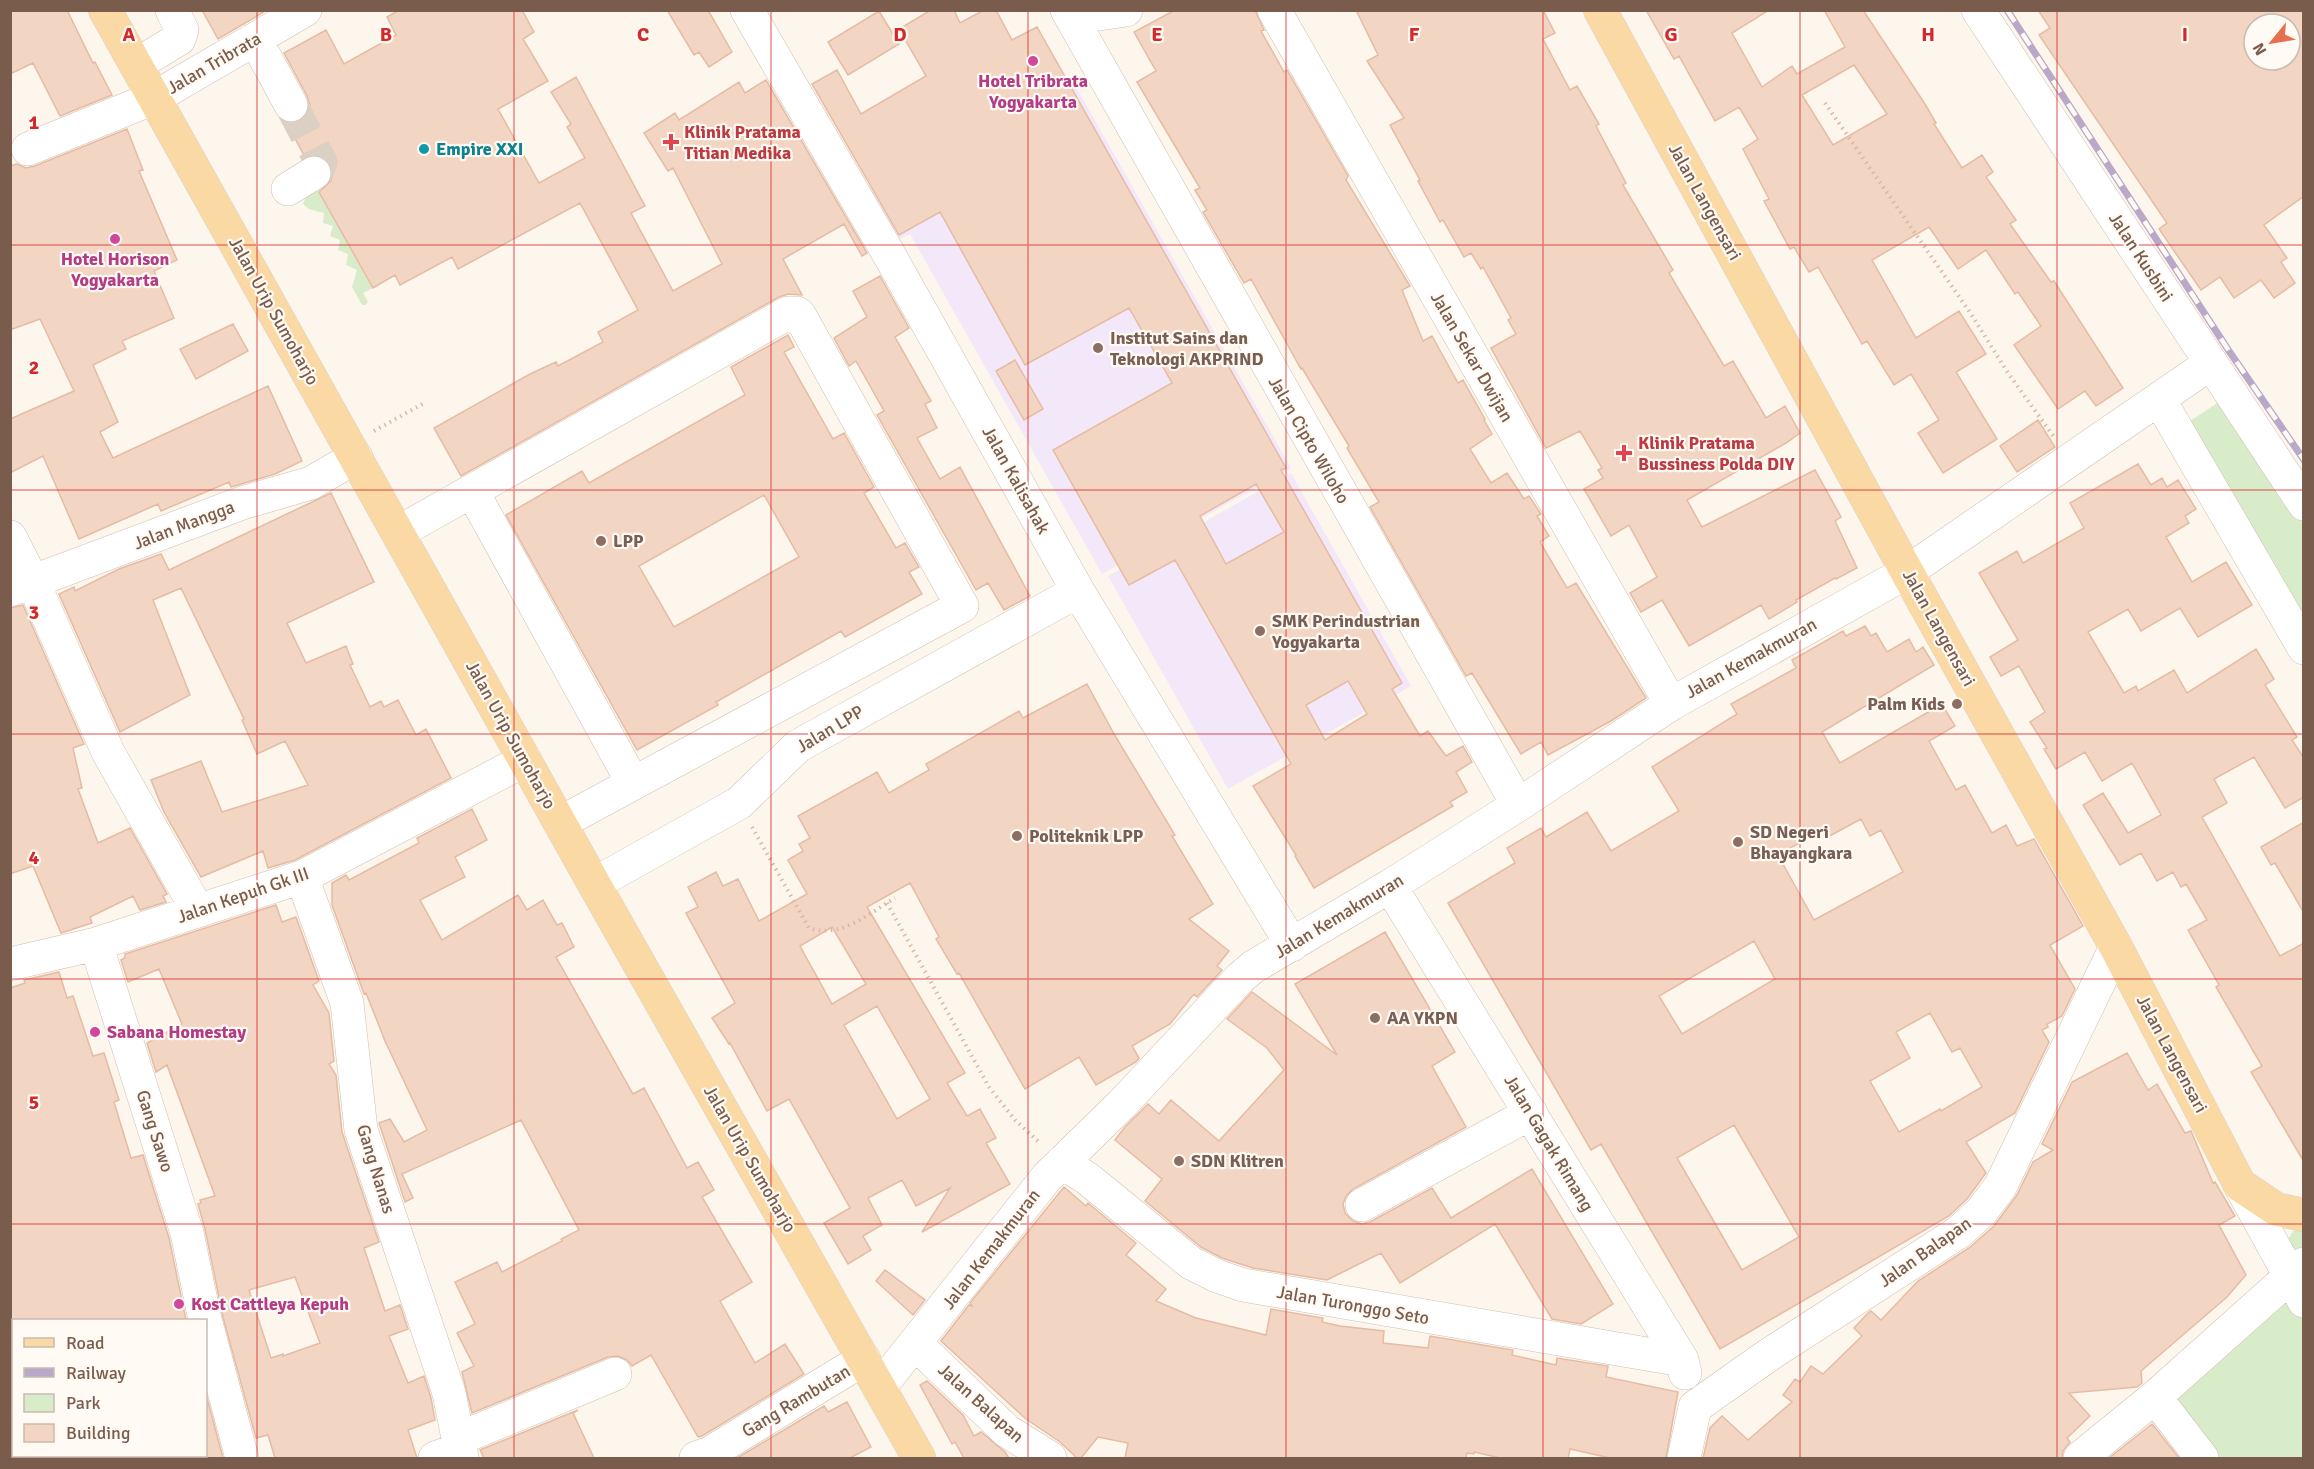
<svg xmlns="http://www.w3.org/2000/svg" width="2314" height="1469" viewBox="0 0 2314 1469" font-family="Signika,sans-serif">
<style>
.education{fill:#f3e8fa}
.green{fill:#d8ecc9}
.building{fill:#f3d5c3;stroke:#e6bba3;stroke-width:1.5;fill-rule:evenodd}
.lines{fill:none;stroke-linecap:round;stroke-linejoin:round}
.minor-tunnel{stroke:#dcd0c4;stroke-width:33;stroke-dasharray:33 16;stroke-linecap:butt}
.minor-casing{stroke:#d1beb0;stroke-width:34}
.major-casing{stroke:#dad1cd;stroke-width:34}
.path{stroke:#d9b8a5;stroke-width:4;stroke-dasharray:1.5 4.5;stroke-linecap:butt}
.minor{stroke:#fff;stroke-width:33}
.major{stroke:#fbd9a5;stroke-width:33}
.rail-casing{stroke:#b9a8c9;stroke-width:7}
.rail{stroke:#fffaf3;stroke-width:4.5;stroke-dasharray:14;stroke-linecap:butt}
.grid{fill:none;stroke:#d62828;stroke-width:1.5;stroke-opacity:0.55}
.hotel-dot{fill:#d1479c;stroke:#fffaf3;stroke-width:2}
.health-dot{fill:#e0444e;stroke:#fffaf3;stroke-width:2}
.culture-dot{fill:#0f9aa8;stroke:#fffaf3;stroke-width:2}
.education-dot{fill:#8d6e63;stroke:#fffaf3;stroke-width:2}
.labels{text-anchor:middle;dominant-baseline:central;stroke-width:4.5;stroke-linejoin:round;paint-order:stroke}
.street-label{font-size:18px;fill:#7a5c4d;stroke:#fffaf3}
.hotel-label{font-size:18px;font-weight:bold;fill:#b23c85;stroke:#fffaf3}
.health-label{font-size:18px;font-weight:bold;fill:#be3a42;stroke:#fffaf3;text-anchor:start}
.culture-label{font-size:18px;font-weight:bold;fill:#0d838f;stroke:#fffaf3;text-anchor:start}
.education-label{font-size:18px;font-weight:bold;fill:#785e54;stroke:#fffaf3;text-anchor:start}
.grid-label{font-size:20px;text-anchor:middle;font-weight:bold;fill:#d62828;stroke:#fffaf3;stroke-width:4.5;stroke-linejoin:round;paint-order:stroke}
</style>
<rect width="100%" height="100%" fill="#fdf6ec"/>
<!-- education -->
<path class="education" d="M1070,76L1291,468L1102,574L910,234L892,243L863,192Z
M1291,473L1411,686L1228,789L1108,576Z"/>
<!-- green -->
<path class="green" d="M318,190L373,288L363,293L368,302L365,305H362L352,287L357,270L346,265L348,254L338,250L340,240L330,236L333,226L323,223L324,213L309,209L303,204L306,197Z
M2219,402L2303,524V639L2173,432Z
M2303,1218V1458H2195L2147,1389L2263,1280L2300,1220Z"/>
<!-- building -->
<path class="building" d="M10,10H67L93,63L95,62L112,95L60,116L33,63L10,74Z
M202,10H267L218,39Z
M399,10H522L534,32L523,39L548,81L498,109L539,183L585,158L567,127L571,124L551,92L576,77L645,206L631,213L673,291L722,264L673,168L668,171L644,133L675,113L679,120L739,82L745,93L766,80L867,253L862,256L844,224L783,259L802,295L788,294L779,297L461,476L434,428L530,374L556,362L558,366L603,342L598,332L638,310L580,203L458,269L452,257L400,285L395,275L373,288L319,192L331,181L333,172L330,164L322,156L313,154L305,157L286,122L291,124L300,121L307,114L310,105L307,96L284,53L326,30L344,64L396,35L387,17Z
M667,10H708L732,52L709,67L699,52L694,55Z
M931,10H954L960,23L984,10H996L1012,40L1037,27L1286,468L1281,470L1402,683L1392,689L1420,736L1428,731L1446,756L1463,746L1472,762L1456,772L1467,792L1450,802L1453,806L1314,888L1295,856L1296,855L1253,786L1291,764L1175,560L1129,585L1053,450L1172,383L1129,308L1025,365L940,212L899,235L812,84L837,70L861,114L926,76L899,29ZM1256,484L1284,532L1226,564L1200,516ZM1348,681L1367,714L1325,740L1306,705Z
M1175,10H1255L1264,30L1261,31L1284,72L1287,70L1348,176L1346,180L1410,286L1402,290L1423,341L1432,336L1458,383L1463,380L1485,419L1484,420L1492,434L1470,449L1491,483L1507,473L1524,499L1529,496L1541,514L1537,516L1549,536L1540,542L1567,588L1576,583L1646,698L1611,721L1548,755L1541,742L1521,754L1472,673L1466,676L1370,507L1379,502L1347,448L1349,446L1302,368L1301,369L1251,279L1244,283L1203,212L1207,210L1195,190L1200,188L1137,82L1156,71L1134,32Z
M1356,10H1543L1555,33L1543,39L1570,90L1577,86L1599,124L1596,126L1626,183L1623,185L1673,270L1669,273L1724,366L1733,361L1766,418L1785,406L1800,433L1786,443L1687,500L1702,527L1815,470L1841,517L1835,521L1857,568L1836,579L1835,578L1796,600L1797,602L1769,619L1761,605L1689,646L1662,600L1641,612L1630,593L1657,577L1629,525L1611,536L1584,489L1603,478L1598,470L1602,468L1580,431L1546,448L1512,386L1491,348L1516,334L1508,320L1511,318L1483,267L1481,269L1471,253L1464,257L1443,220L1440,222L1418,181L1420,180L1390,125L1404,118L1367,61L1378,55Z
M1646,10H1769L1732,33L1762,87L1792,66L1797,74L1845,47L1824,10H1863L1925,104L1936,123L1934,124L1962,168L1982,155L1993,172L1986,177L2016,220L2010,224L2051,282L2054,281L2123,388L2096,406L2085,391L2058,409L2014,345L2041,326L2018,292L2015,294L1986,250L1958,269L1929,227L1872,260L1916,338L1959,311L1986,354L1956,372L1997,439L1943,473L1918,433L1939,420L1911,374L1894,385L1867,341L1862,344L1818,267L1809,272L1794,247L1790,249L1764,201L1769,199L1743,149L1758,139L1739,107L1715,121L1679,56L1674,59ZM1854,65L1887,114L1833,145L1802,95Z
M2038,10H2304V196L2264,225L2287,258L2281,262L2295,283L2274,298L2261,280L2234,298L2220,277L2201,290L2159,229L2167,223L2039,35L2050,28ZM2254,24H2290V60H2254Z
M879,11L899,44L848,75L828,42Z
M127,129L143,170L139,171L177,260L154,271L174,318L122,341L126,349L93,365L118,422L100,432L113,458L268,386L302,461L275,474L231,487L229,482L161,511L158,504L79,539L43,456L10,473V419L74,391L40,319L10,330V166L17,164L26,168L35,166Z
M880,276L909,328L895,337L931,401L925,404L937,428L917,438L940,479L960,467L1030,596L1004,610L988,583L976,590L877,415L884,411L856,361L849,366L834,338L867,317L853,291Z
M233,324L248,351L196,379L180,349Z
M788,335L794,347L784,352L833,439L844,433L874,487L864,493L896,548L905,543L919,567L909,572L922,594L845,637L841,631L716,702L718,705L637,750L506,515L582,471L589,483L745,395L731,367ZM764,495L799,557L674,627L639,566Z
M1015,360L1043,409L1024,420L996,371Z
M2038,420L2055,447L2017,472L2000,446Z
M2138,464L2151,485L2162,478L2167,487L2178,480L2196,509L2185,516L2189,523L2166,537L2192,582L2226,562L2252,605L2198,637L2180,608L2141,631L2128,609L2088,632L2124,693L2136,686L2138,691L2174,670L2187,693L2256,649L2274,679L2265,685L2297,737L2292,740L2304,758V797L2285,808L2254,757L2214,779L2227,803L2202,817L2280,956L2304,943V1162L2251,1072L2262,1066L2216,987L2219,985L2188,930L2207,920L2186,884L2181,887L2173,872L2157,881L2141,853L2120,865L2083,805L2103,793L2128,833L2161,815L2132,763L2102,781L2085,752L2056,769L2044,749L2047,748L2030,722L2045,712L2019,666L2001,676L1990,657L2018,640L1979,573L2017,551L2023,563L2084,528L2070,503Z
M331,493L374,582L287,623L306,663L346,646L353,664L350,665L370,707L381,701L384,707L398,700L416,735L426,729L451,778L295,860L268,868L263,851L201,877L164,812L151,780L201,761L222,812L308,785L285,741L257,754L242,720L244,719L181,588L153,600L190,695L120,732L59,594L74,587L75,591L119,569L161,554L169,570Z
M23,605L84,744L73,748L82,788L78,789L98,843L130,828L167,894L163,896L166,902L140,910L133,896L90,917L92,923L61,933L33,866L10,874V608Z
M1865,626L1871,636L1876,633L1887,652L1909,639L1916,652L1923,647L1934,665L1822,732L1840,763L1942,704L1955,726L1929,741L1956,790L1965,785L1992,833L2006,825L2017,846L2034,839L2083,926L2050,945L2075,989L2062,1016L2047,1024L2048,1027L2042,1030L2049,1042L2015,1113L1966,1142L1986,1173L1967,1199L1949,1216L1720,1349L1601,1144L1591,1150L1448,903L1515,863L1507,848L1541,828L1546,837L1587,812L1611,851L1679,811L1652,767L1737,714L1731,704L1796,668L1792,660L1843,631L1846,636ZM1861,819L1870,836L1881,830L1903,872L1814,920L1778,855L1822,830L1826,838ZM1754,941L1775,979L1682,1034L1659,996ZM1930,1013L1952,1052L1960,1048L1982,1087L1941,1111L1940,1109L1899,1132L1870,1081L1910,1058L1896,1032ZM1734,1125L1799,1237L1742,1270L1677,1158Z
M1087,684L1114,734L1175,835L1172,836L1213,904L1189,919L1229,951L1217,966L1222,970L1197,997L1194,994L1170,1024L1132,1046L1139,1058L1136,1062L1096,1085L1079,1057L1025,1089L959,973L957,974L936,939L939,937L910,883L867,907L965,1073L947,1083L967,1116L980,1109L996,1138L986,1143L1010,1184L922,1232L950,1188L916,1206L902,1180L868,1198L882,1225L863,1236L871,1250L848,1264L824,1223L850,1208L789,1099L767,1111L730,1043L729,1044L712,1018L735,1003L686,913L698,907L688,887L716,872L723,886L738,879L759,921L807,894L788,860L803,851L799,844L810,838L798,816L877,772L889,793L929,770L926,764L1019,711L1023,718ZM832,927L866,984L832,1004L800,946ZM877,1006L930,1099L897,1119L844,1025Z
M472,809L487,840L455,857L465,877L420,900L442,940L518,895L527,910L543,900L557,925L562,923L574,947L556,957L633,1094L644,1088L687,1168L698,1162L714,1190L702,1197L752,1282L720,1301L755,1363L785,1344L804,1374L702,1436L698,1437L651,1355L632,1366L627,1360L618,1356L608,1357L472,1413L462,1372L474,1366L457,1333L475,1324L455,1282L497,1262L502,1272L562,1241L561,1239L579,1230L521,1120L402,1174L413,1198L405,1202L379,1123L390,1119L404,1142L427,1130L385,1041L366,993L364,994L332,905V883L346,875L349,880L419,843L417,838Z
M2304,822V913L2275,863L2271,865L2261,847Z
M276,905L282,922L296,917L319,981L313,985L329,1013L334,1061L329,1064L336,1075L342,1132L379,1242L364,1248L385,1311L400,1305L408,1329L389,1336L408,1383L424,1376L431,1398L435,1420L408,1430L417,1458H275L268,1435L256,1438L223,1317L205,1229L198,1204L201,1203L200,1200L215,1196L167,1065L156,1072L147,1043L182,1024L159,969L128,982L121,960L125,958V954ZM295,1277L320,1343L283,1356V1354L271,1358L249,1290Z
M1385,932L1455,1052L1432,1066L1466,1127L1353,1189L1346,1196L1343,1204L1345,1213L1353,1221L1362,1224L1370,1222L1432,1188L1451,1218L1532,1169L1613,1304L1581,1324L1552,1319L1495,1224L1400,1283L1381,1253L1327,1280L1253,1268L1222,1258L1201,1247L1145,1201L1162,1179L1115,1140L1125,1127L1148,1104L1159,1114L1171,1100L1219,1141L1284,1070L1267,1048L1227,1019L1252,992L1337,1055L1295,984Z
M59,972L67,998L73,996L93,1056L104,1053L119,1100L114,1102L131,1158L143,1155L169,1238L186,1320H10V988L25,983L24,980Z
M2127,1053L2148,1090L2157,1084L2185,1133L2191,1131L2213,1183L2215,1182L2235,1216L2219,1225L2246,1275L2227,1297L2141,1371L2142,1383L2137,1387L2069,1393L2090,1416L2067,1438L2070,1442L2063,1451L2062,1458H1703L1710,1428L1722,1416L1748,1440L1792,1402L1783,1395L1795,1379L1800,1382L1811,1366L1823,1374L1862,1336L1854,1328L1868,1313L1871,1311L1881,1320L1918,1281L1969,1248L1994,1226L2017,1195L2033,1162L2053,1150L2042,1144L2072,1082Z
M1064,1187L1086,1206L1088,1203L1136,1243L1126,1255L1166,1289L1156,1301L1196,1318L1266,1335L1271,1309L1323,1318L1322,1322L1340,1326L1384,1331L1383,1343L1428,1348L1430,1336L1513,1350L1512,1355L1556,1365L1557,1358L1608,1366L1606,1377L1678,1392L1666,1458H1610L1570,1449L1568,1458H1500L1474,1452V1454L1467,1453L1466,1458H1125L1128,1443L1098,1437L1081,1458H1077L1060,1442L1026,1419L941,1341L969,1305L972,1306L970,1303Z
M885,1270L925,1300L913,1315L876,1281Z
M927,1381L963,1415L974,1436L981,1432L1005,1452L1009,1458H964L955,1442L952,1444L920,1385Z
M206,1394L223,1458H206Z
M847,1402L871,1447L850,1458H737L824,1406L828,1412Z
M578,1410L573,1413L594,1458H484L480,1450Z
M2152,1424L2179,1458H2109Z"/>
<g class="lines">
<!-- minor-tunnel -->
<path class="minor-tunnel" d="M291,105L321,162L318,170L314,173"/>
<!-- minor casing -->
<g class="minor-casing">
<path id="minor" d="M747,10L887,251L1078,591L1292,945
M1067,10L1518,805
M1087,10L1099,14L1126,10
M1274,10L1671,704
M1978,10L2304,504
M255,39L291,105
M136,65L179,39L182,30L172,10
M28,149L154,98L305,10
M288,189L314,173
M2159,399L2304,648
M472,491L633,783
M399,532L788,313H797L800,316L962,606L560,823
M10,537L33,582L108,752L198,911
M10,590L242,503L311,483L356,457
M302,877L347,1003L361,1130L449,1393L462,1458
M594,884L739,803L798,746L1078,591
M1390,886L1682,1360L1685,1373
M96,944L187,1233L205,1320
M10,964L96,944L302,877L525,760
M1062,1162L1088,1179L1191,1263L1217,1276L1243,1285L1682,1360
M2240,1185L2304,1301
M1362,1205L1531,1113
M206,1323L242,1458
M916,1344L1007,1431L1050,1458
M879,1388L1047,1177L1122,1104L1240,978L1253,967L1390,886L1518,805L1671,704L1907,572L2211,363
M2155,1397L2202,1458
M458,1439L615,1374
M10,1442L14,1441
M435,1458L460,1449
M696,1458L710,1453L864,1359
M1684,1458L1695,1407L1770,1354L1959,1232L1981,1212L2000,1187L2116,947
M2080,1458L2155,1397L2304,1264"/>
</g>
<!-- major casing -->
<g class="major-casing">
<path id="major" d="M105,10L594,884L919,1458
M1600,10L1907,572L2116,947L2240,1185L2276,1209L2304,1215"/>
</g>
<!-- path -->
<path class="path" d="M1825,103L1971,314L2008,373L2054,437
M374,431L426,402
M752,827L809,928C841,939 868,914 895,898
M887,903L989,1087L1015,1120L1041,1144"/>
<!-- minor -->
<use href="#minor" class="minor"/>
<!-- major -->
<use href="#major" class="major"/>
<!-- rail casing -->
<g class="rail-casing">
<path id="rail" d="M2007,10L2229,351L2304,460"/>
</g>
<!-- rail -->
<use href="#rail" class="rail"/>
</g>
<!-- grid -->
<path class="grid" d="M257,10V1458M514,10V1458M771,10V1458M1028,10V1458M1286,10V1458M1543,10V1458M1800,10V1458M2057,10V1458M10,245H2304M10,490H2304M10,734H2304M10,979H2304M10,1224H2304"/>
<!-- markers -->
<g class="hotel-dot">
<circle cx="1033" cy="61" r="6"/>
<circle cx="115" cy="239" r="6"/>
<circle cx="95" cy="1032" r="6"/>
<circle cx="179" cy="1304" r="6"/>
</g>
<g class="health-dot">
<path d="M668 133h6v6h6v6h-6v6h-6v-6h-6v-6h6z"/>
<path d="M1621 444h6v6h6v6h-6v6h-6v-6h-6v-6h6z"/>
</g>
<circle class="culture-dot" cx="424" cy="149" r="6"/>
<g class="education-dot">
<circle cx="1098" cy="348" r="6"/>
<circle cx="601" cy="541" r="6"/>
<circle cx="1260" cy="631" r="6"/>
<circle cx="1957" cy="704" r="6"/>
<circle cx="1017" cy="836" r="6"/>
<circle cx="1738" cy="842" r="6"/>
<circle cx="1375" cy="1018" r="6"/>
<circle cx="1179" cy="1161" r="6"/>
</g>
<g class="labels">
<!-- street labels -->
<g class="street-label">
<text transform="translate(214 63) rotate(-30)">Jalan Tribrata</text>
<text transform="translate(1705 202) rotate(61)">Jalan Langensari</text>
<text transform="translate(2141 257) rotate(57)">Jalan Kusbini</text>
<text transform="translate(274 311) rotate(61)">Jalan Urip Sumoharjo</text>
<text transform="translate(1472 357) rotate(60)">Jalan Sekar Dwijan</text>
<text transform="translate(1309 440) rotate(60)">Jalan Cipto Wiloho</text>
<text transform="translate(1016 480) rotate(61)">Jalan Kalisahak</text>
<text transform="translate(184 525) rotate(-21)">Jalan Mangga</text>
<text transform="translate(1939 628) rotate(61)">Jalan Langensari</text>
<text transform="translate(1751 658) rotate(-29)">Jalan Kemakmuran</text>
<text transform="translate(830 729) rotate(-31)">Jalan LPP</text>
<text transform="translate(511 735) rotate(61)">Jalan Urip Sumoharjo</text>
<text transform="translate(243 895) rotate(-19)">Jalan Kepuh Gk III</text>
<text transform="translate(1339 916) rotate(-31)">Jalan Kemakmuran</text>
<text transform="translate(2172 1054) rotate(62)">Jalan Langensari</text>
<text transform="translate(155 1131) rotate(72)">Gang Sawo</text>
<text transform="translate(1549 1143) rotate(59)">Jalan Gagak Rimang</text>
<text transform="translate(750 1159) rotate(60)">Jalan Urip Sumoharjo</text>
<text transform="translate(376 1169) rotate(73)">Gang Nanas</text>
<text transform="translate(991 1249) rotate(-52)">Jalan Kemakmuran</text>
<text transform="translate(1925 1252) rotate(-35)">Jalan Balapan</text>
<text transform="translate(1353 1305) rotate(10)">Jalan Turonggo Seto</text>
<text transform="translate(796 1401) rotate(-31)">Gang Rambutan</text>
<text transform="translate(981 1403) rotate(42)">Jalan Balapan</text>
</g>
<!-- hotel labels -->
<g class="hotel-label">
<text x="1033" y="81">Hotel Tribrata<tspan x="1033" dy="21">Yogyakarta</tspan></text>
<text x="115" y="259">Hotel Horison<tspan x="115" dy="21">Yogyakarta</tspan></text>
<text x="107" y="1032" text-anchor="start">Sabana Homestay</text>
<text x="191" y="1304" text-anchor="start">Kost Cattleya Kepuh</text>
</g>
<!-- health labels -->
<g class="health-label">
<text x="684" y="132">Klinik Pratama<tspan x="684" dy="21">Titian Medika</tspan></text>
<text x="1638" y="443">Klinik Pratama<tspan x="1638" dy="21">Bussiness Polda DIY</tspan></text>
</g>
<!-- culture labels -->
<g class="culture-label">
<text x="436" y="149">Empire XXI</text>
</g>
<!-- education labels -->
<g class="education-label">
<text x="1110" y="338">Institut Sains dan<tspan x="1110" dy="21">Teknologi AKPRIND</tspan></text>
<text x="613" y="541">LPP</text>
<text x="1272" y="621">SMK Perindustrian<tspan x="1272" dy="21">Yogyakarta</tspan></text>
<text x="1945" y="704" text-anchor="end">Palm Kids</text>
<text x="1750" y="832">SD Negeri<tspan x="1750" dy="21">Bhayangkara</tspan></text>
<text x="1029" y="836">Politeknik LPP</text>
<text x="1387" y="1018">AA YKPN</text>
<text x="1191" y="1161">SDN Klitren</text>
</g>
</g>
<g class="grid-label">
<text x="129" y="41">A</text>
<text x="386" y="41">B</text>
<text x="643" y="41">C</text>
<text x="900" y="41">D</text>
<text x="1157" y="41">E</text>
<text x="1414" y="41">F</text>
<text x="1671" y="41">G</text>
<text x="1928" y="41">H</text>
<text x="2185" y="41">I</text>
<text x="34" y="129">1</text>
<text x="34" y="374">2</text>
<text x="34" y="619">3</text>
<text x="34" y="864">4</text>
<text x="34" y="1109">5</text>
</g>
<!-- border -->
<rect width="2314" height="1469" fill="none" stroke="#7a5c4d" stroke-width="24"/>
<!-- legend -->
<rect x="12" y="1319" width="195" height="138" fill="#fffaf3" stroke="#cabbb1" stroke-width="1.5"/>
<rect x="24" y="1338" width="30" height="9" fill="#fbd9a5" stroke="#cabbb1" stroke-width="1.5"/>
<text x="66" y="1349" font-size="18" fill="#7a5c4d">Road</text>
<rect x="24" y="1368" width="30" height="9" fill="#b9a8c9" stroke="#cabbb1" stroke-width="1.5"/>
<text x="66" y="1379" font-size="18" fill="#7a5c4d">Railway</text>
<rect x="24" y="1394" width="30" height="18" fill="#d8ecc9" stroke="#cabbb1" stroke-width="1.5"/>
<text x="66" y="1409" font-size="18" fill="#7a5c4d">Park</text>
<rect x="24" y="1424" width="30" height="18" fill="#f3d5c3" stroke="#cabbb1" stroke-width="1.5"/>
<text x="66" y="1439" font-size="18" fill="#7a5c4d">Building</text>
<!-- north arrow -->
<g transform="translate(2272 42) rotate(240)"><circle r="28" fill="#fffaf3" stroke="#cabbb1" stroke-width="1.5"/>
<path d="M0-4.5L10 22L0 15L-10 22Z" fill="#e76f51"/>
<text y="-9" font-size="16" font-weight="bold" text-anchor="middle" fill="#7a5c4d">N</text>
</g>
</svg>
